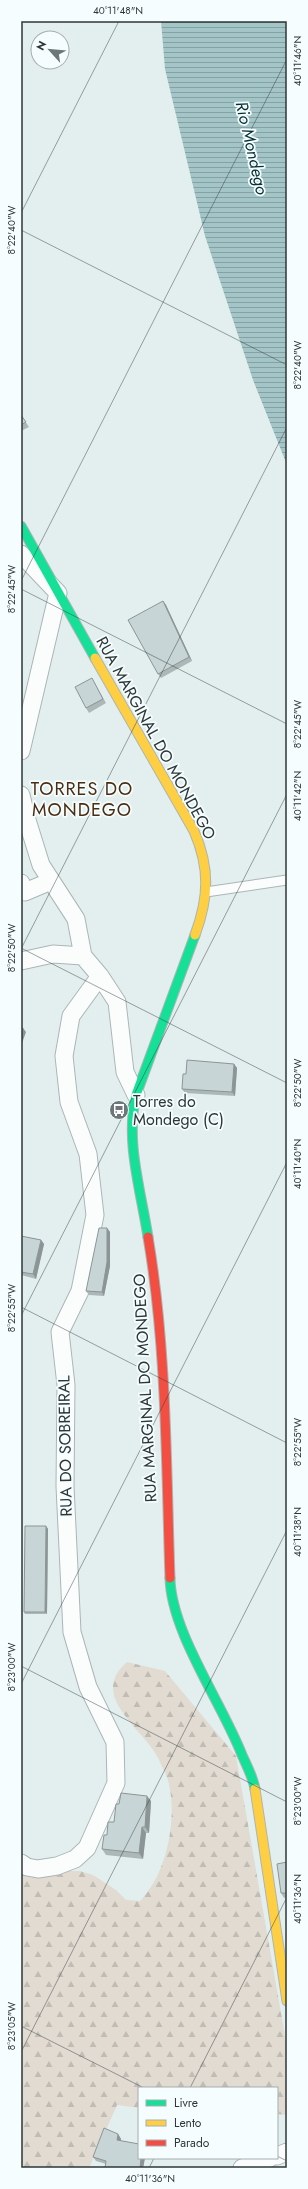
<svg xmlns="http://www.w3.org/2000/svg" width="308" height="2189" viewBox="0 0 308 2189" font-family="Jost,sans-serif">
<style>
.forest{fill:url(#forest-firs)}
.water{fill:url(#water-rules)}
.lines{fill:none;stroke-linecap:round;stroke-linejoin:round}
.lane-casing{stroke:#acb5b6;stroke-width:11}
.street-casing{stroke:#acb5b6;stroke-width:19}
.fast-casing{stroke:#acb5b6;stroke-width:11}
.slow-casing{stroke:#acb5b6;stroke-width:11}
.jam-casing{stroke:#acb5b6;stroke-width:11}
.lane{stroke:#fbfdfd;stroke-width:9}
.street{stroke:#fbfdfd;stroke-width:17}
.fast{stroke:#16e098;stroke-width:9}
.slow{stroke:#ffcf43;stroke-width:9}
.jam{stroke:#f24e42;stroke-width:9}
.wall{fill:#acb7b8}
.shaded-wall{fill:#8c9596}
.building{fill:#c8d5d6;stroke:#8c9596}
.ticks{fill:none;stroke:#2e3737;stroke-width:1;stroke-opacity:0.45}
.labels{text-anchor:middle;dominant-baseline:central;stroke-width:3.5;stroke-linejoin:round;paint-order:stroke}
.street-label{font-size:16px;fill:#2e3737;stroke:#f5fdfe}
.poi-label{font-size:16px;fill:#2e3737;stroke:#f5fdfe;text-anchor:start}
.water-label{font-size:17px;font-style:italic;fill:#053034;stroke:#f5fdfe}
.quarter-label{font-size:18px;letter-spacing:1px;fill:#4b2d11;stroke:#f5fdfe}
.neatline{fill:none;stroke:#2e3737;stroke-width:1.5}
.ticks-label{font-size:10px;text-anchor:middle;fill:#2e3737}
</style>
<defs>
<pattern id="forest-firs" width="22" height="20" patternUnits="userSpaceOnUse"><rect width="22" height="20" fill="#e1dbd2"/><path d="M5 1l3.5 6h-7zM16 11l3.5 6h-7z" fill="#c1bdb5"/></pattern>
<pattern id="water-rules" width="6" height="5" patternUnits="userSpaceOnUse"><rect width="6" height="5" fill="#a4c5c7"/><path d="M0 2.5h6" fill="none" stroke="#86a1a2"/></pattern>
</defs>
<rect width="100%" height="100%" fill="#e3efef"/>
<!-- forest -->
<path class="forest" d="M127,1662L165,1671L236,1756L287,2047V2115L277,2114V2088H139V2108L117,2105L89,2168H21V1871H80L93,1875L116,1890L126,1900L140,1901C167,1874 177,1820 169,1784C167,1776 162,1766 158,1758C144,1729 87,1696 127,1662Z"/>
<!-- water -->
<path class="water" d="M161,21H287V465L253,380L205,236L165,69Z"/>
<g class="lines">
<!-- lane casing -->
<g class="lane-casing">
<path id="lane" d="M206,892L287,880"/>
</g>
<!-- street casing -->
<g class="street-casing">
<path id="street" d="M21,554L58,593L21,751
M21,795L27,820L41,865L76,919L83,956
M21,883L25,892L51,881
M21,961L53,954L83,956L100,976L117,1002L125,1072L136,1095
M21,1863L27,1867L38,1869L57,1866L75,1859L87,1848L116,1783L115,1742L88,1687L72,1632L65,1486L66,1385L60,1332L80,1291L95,1215L88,1154L69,1102L64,1056L71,1016L100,976
M277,2156L287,2152
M242,2168L270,2158"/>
</g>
<!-- fast casing -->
<g class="fast-casing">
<path id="fast" d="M21,526L95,658
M148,1237C141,1191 125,1141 136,1095L195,935
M170,1578C171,1632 222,1703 242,1755C247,1766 253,1777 255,1789"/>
</g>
<!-- slow casing -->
<g class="slow-casing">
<path id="slow" d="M95,658L194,831C210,868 209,897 195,935
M255,1789L287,2001"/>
</g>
<!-- jam casing -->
<g class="jam-casing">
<path id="jam" d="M148,1237C167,1349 166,1464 170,1578"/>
</g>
<!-- lane -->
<use href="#lane" class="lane"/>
<!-- street -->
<use href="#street" class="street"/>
<!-- fast -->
<use href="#fast" class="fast"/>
<!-- slow -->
<use href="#slow" class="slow"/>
<!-- jam -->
<use href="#jam" class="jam"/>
</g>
<!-- wall -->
<path class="wall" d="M21,415L29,427L21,431Z
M163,601L166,605L192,661L161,678L158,674Z
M94,682L106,703L89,713L86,708Z
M234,1064L237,1068L235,1096L185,1093L182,1089L186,1074Z
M107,1228L110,1232V1266L104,1296L89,1295L86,1291Z
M21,1236L41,1240L44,1244L36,1279L21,1275Z
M46,1526L48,1529L47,1614H25L24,1612Z
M151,1801L149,1833H146L143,1859L106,1855L102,1849L114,1822L119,1804Z
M287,1862V1897L284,1898L281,1893Z
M118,2134L121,2139V2141L139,2158H145L143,2168L106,2164L96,2161L93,2157Z"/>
<!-- shaded-wall -->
<path class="shaded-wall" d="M163,601L166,605L192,661L189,657Z
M23,1028L26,1032L21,1046V1034Z
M234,1064L237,1068L235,1096L232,1092Z
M107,1228L110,1232V1266L104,1296L102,1292Z
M41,1240L44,1244L36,1279L33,1274Z
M46,1526L48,1529L47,1614L45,1612Z
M147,1796L151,1801L149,1833L145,1827Z
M142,1827L146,1833L143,1859L139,1853Z
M118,2134L121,2139L119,2144L117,2140Z
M141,2158H145L143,2168H140Z"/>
<!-- building -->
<path class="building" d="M21,415L26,422L21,425Z
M163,601L189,657L158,674L128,620Z
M92,678L103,699L86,708L75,687Z
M21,1027L23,1028L21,1034Z
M187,1060L234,1064L232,1092L182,1089L183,1074H186Z
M99,1228H107V1262L102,1292L86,1291Z
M21,1236L41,1240L33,1274L21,1272Z
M25,1526H46L45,1612H24Z
M121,1793L147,1796L145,1827H142L139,1853L102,1849L104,1835H107L108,1822H114L116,1804H119Z
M287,1862V1893H281L277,1864Z
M104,2128L118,2134L117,2140L139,2144V2158H141L140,2168H105L106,2161L93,2157Z"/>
<!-- ticks -->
<path class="ticks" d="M21,213L119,21M21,230L287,365M21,581L287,59M21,589L287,724M21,948L287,1083M21,949L287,427M21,1307L287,1443M21,1316L287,794M21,1666L287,1802M21,1684L287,1162M21,2026L144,2088M21,2052L287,1530M190,2088L287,1897M277,2156L287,2161M149,2168L154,2158"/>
<!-- icons -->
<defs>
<g id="bus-disc" transform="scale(1)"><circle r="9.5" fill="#6d7777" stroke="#f5fdfe"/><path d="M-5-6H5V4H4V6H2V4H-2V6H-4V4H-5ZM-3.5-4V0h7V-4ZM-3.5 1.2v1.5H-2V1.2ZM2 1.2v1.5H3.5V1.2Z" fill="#fff"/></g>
</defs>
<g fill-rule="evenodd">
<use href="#bus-disc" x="119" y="1110"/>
</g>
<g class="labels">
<!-- street labels -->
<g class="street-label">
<text transform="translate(156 738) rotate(61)">RUA MARGINAL DO MONDEGO</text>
<text transform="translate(145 1388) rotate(-93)">RUA MARGINAL DO MONDEGO</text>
<text transform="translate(65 1446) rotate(-91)">RUA DO SOBREIRAL</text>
</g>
<!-- poi labels -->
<g class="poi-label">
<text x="133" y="1101">Torres do<tspan x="133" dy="18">Mondego (C)</tspan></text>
</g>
<!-- water labels -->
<g class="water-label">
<text transform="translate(252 148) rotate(77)">Rio Mondego</text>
</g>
<!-- quarter labels -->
<g class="quarter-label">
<text x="82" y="789">TORRES DO<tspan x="82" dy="21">MONDEGO</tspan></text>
</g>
</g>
<!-- border -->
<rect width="308" height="2189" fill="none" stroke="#f5fdfe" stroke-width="44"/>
<!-- legend -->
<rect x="138" y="2087" width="140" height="72" fill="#f5fdfe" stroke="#a5aeae"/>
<rect x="146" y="2100" width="20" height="6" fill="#16e098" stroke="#a5aeae"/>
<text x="174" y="2107" font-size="12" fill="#2e3737">Livre</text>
<rect x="146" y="2120" width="20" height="6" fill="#ffcf43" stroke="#a5aeae"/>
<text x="174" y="2127" font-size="12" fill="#2e3737">Lento</text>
<rect x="146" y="2140" width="20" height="6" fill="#f24e42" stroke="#a5aeae"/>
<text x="174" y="2147" font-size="12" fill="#2e3737">Parado</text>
<!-- north arrow -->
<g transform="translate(50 50) rotate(297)"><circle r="19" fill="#f5fdfe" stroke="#a5aeae"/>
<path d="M0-3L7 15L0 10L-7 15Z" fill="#6d7777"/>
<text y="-6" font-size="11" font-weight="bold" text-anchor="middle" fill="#2e3737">N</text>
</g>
<rect x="22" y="22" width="264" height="2145" class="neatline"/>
<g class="ticks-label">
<text x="118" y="14">40°11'48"N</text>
<text transform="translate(297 61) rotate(-90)" y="4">40°11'46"N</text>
<text transform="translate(11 230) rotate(-90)" y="4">8°22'40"W</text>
<text transform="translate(297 365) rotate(-90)" y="4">8°22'40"W</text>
<text transform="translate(11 589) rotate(-90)" y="4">8°22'45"W</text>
<text transform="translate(297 724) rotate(-90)" y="4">8°22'45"W</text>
<text transform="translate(297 796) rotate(-90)" y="4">40°11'42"N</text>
<text transform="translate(11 948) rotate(-90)" y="4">8°22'50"W</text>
<text transform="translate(297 1083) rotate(-90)" y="4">8°22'50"W</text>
<text transform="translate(297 1164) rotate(-90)" y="4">40°11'40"N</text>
<text transform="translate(11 1308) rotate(-90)" y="4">8°22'55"W</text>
<text transform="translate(297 1442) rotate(-90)" y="4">8°22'55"W</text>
<text transform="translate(297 1532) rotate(-90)" y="4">40°11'38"N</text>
<text transform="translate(11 1667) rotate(-90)" y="4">8°23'00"W</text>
<text transform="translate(297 1801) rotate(-90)" y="4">8°23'00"W</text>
<text transform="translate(297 1899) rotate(-90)" y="4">40°11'36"N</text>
<text transform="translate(11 2026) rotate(-90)" y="4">8°23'05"W</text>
<text x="150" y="2182">40°11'36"N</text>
</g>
</svg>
